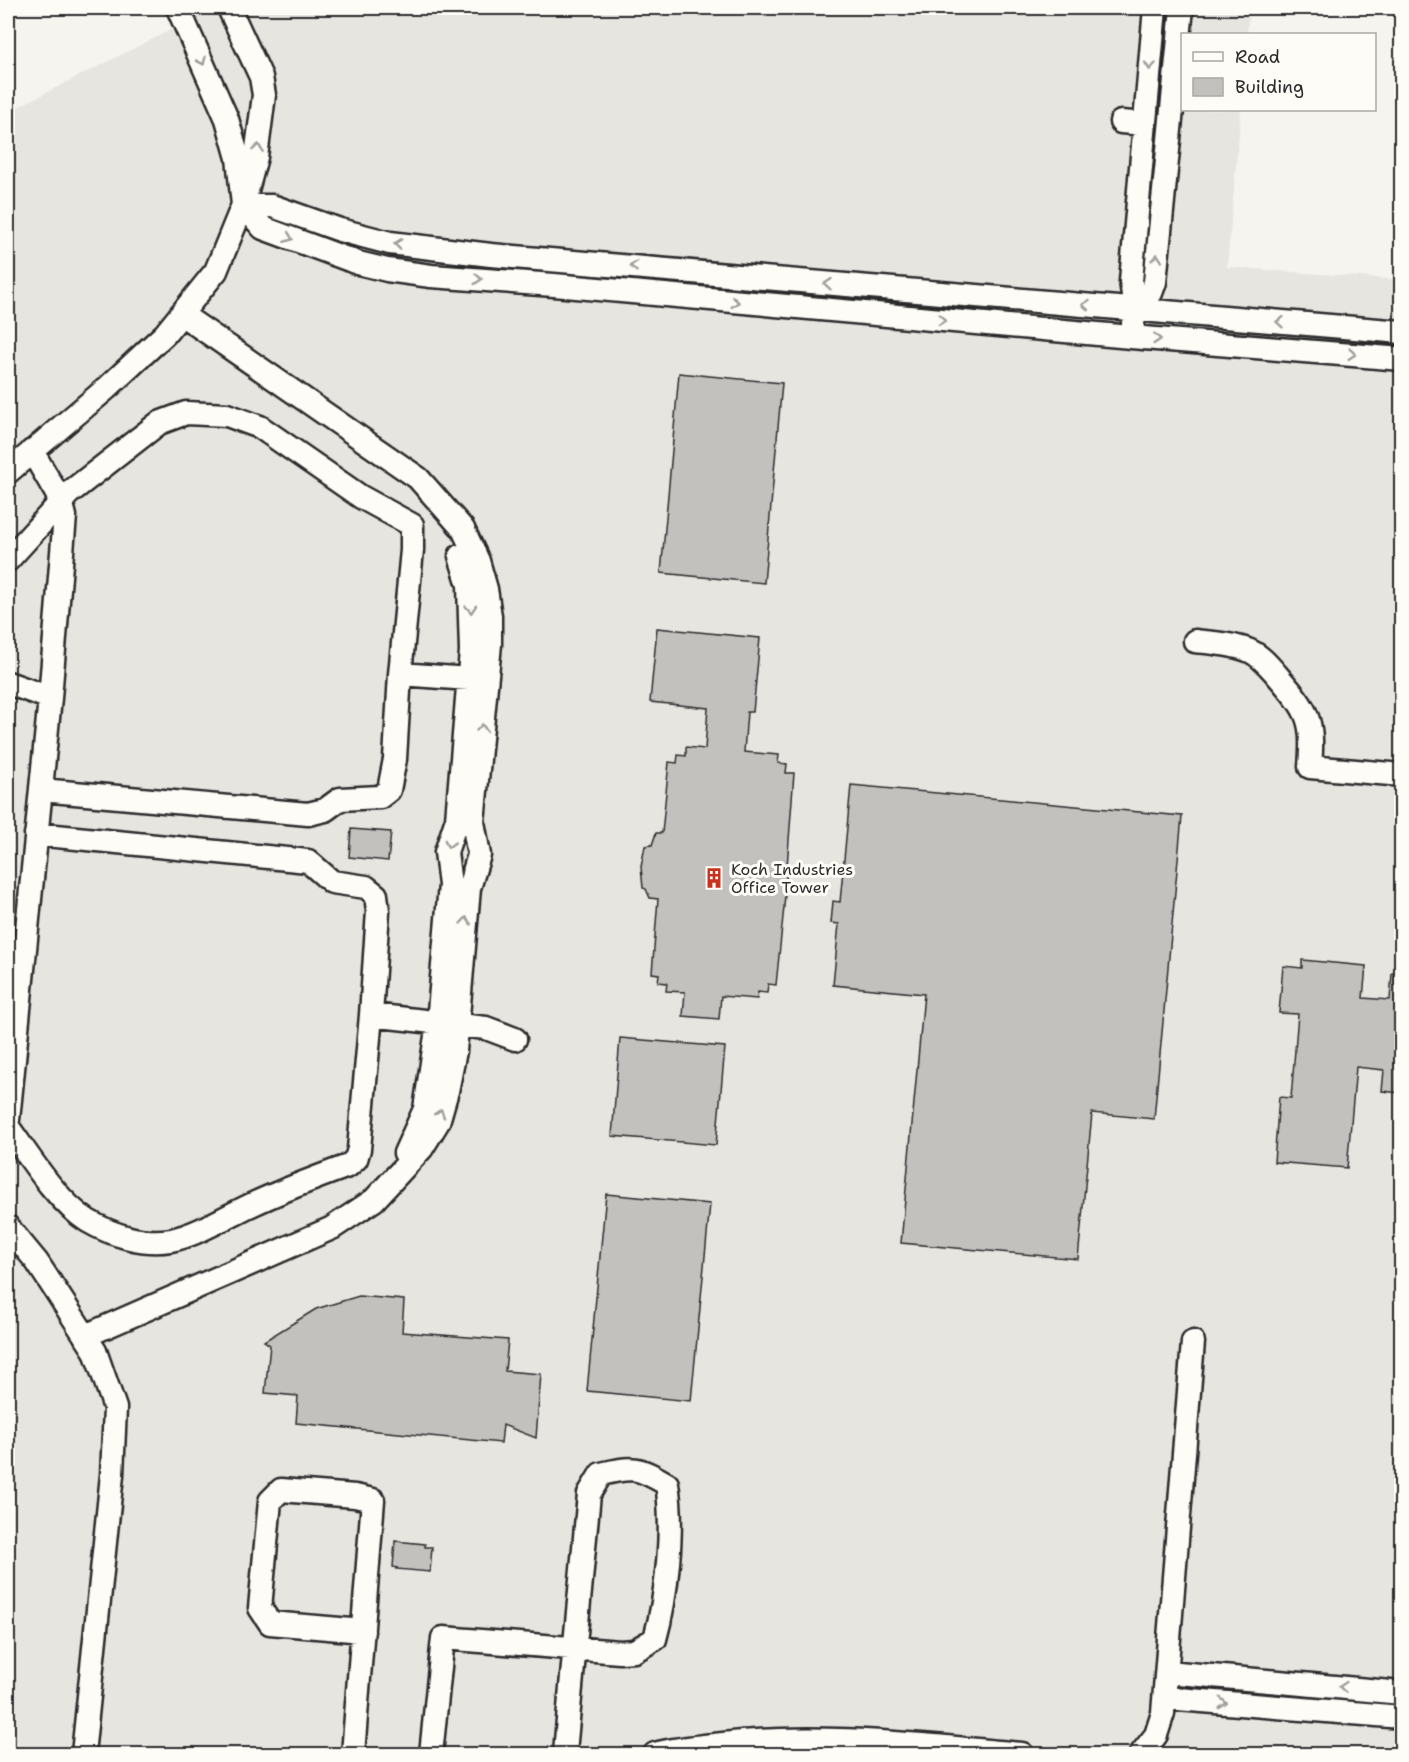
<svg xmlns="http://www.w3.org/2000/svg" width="1409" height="1762" viewBox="0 0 1409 1762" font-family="'Shantell Sans',sans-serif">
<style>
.built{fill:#e6e5e0}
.building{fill:#c2c1be;stroke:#2b2b2b;stroke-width:1.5}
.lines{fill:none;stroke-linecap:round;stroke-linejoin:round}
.minor-casing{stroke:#2b2b2b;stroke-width:27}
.minor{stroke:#fdfcf7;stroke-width:22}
.oneway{stroke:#9e9e9b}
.labels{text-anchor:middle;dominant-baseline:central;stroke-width:6;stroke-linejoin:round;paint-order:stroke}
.poi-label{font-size:16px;fill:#2b2b2b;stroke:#fdfcf7;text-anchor:start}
</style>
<rect width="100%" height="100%" fill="#f5f4ef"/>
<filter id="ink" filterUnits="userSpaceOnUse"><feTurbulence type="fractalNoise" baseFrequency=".0167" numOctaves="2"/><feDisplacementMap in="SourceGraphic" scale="12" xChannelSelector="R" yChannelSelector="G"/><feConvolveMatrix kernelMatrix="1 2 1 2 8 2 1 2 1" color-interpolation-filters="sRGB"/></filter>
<g filter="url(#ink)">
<!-- built -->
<path class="built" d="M214,8H1250L1247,34H1182V110H1241L1227,267L1401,280V1754H8V112Z"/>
<!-- building -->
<path class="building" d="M679,373L782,383L764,583L661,573Z
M657,628L760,638L753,712H747L744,752L779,755L778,763L787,764L786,773H794L784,907L776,985L768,984L767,993L758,992L757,999L721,996L719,1019L683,1016L685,992L666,991L667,983L658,982L659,974L652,973L658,899L650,898L646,889L643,888L641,867L645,846L652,845L656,833H662L669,762L677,763L678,755L686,756V747L705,749L708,708L650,702Z
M851,785L1182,816L1154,1119L1092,1113L1078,1259L901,1243L924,994L833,985L839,924L831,923L833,901L840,902Z
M351,829L391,832L388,861L349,857Z
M1302,960L1366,966L1363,998L1390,1000L1392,973L1401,974V1093L1382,1091L1384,1070L1356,1067L1347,1168L1274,1162L1279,1097L1291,1098L1298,1014L1279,1013L1283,966L1302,968Z
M620,1038L725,1047L716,1145L612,1136Z
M606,1194L710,1204L691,1401L587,1391Z
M359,1296L404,1300L402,1332L508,1340L505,1371L541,1374L536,1438L503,1425L501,1443L296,1423L298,1396L265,1393L270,1345L264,1341L316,1309Z
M395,1541L425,1544V1547H432L430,1572L396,1569L397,1568L393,1567Z"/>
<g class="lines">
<!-- minor casing -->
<g class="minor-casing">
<path id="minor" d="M178,8L227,119L238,158L243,205L263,228L358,263L387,270L431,276L554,285L1131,337L1402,359
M1121,122L1145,124
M243,205L272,206L340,230L390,243L491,255L1402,332
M1135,309L1151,293L1155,282L1182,8
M1133,324L1135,309L1131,281L1155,8
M8,472L107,388L165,334L216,271L243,205L256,157L264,95L261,77L229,8
M8,560L69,493L159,423L186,413L227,415L260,427L361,497L412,525V550L400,674L469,679
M1195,641C1213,643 1233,644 1250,651C1261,656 1269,666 1277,675C1308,711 1314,718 1310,767L1402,775
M8,683L50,698
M41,790L308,814L325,810L340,799L380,797L389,790L395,759L400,674
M36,834L308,861L332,882L366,887L376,895L378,911L371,1015
M8,1120L50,698L65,516L61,501L32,451
M8,1127C29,1156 57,1202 88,1221C112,1235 143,1245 171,1240C197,1235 227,1216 251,1205C283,1190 315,1178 348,1166L356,1159L359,1149L371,1015L486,1028L515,1039
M405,1153L425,1109L438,1023L450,885L446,852L457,819L471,651L469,585L460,556
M8,1227L37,1262L95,1351L115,1408L112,1475L83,1754
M85,1336L332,1228L374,1200L422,1148L438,1122L447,1091L455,1051L469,888L479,855L473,822L490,644V616L486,589L478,561L463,529L418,478L181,314
M1167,1672L1402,1693
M1165,1698L1402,1717
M353,1754L373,1500L355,1496L281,1490L270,1501L260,1608L270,1623L363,1631
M431,1754L443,1638L620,1652L634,1651L655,1639C667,1596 674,1527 667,1484C638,1467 634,1466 601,1474L589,1494L566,1741L565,1754
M655,1754C674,1749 694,1747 714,1745C815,1732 920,1745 1022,1754
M1141,1754L1156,1735L1163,1713L1193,1342"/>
</g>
<!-- minor -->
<use href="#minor" class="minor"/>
</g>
<!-- one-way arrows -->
<defs><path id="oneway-chevron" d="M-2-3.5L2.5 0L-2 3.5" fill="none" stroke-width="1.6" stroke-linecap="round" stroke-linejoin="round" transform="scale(1.5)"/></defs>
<g class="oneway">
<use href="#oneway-chevron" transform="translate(202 61) rotate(66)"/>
<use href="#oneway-chevron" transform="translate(1150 66) rotate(95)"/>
<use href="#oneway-chevron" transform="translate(258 148) rotate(-81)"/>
<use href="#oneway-chevron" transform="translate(289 238) rotate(21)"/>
<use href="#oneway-chevron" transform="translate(398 244) rotate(-173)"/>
<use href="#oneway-chevron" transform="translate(1157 258) rotate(-84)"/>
<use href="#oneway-chevron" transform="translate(634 266) rotate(-176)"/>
<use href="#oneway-chevron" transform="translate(478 279) rotate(4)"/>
<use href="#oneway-chevron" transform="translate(828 284) rotate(-175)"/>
<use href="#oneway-chevron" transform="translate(735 302) rotate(5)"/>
<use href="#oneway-chevron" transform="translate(1086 305) rotate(-175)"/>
<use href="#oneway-chevron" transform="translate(942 320) rotate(5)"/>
<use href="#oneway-chevron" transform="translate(1280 322) rotate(-175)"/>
<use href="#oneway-chevron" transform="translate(1157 339) rotate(4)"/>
<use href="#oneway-chevron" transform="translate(1352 354) rotate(5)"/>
<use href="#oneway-chevron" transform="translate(471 609) rotate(86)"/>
<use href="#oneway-chevron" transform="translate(482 728) rotate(-85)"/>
<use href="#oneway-chevron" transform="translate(449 844) rotate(105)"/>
<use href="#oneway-chevron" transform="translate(466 921) rotate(-85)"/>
<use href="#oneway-chevron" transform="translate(440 1113) rotate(-72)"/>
<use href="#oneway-chevron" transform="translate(1343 1687) rotate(-175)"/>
<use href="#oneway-chevron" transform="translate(1223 1703) rotate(5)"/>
</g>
</g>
<!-- icons -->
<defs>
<g id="building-bare" transform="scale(1.62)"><path d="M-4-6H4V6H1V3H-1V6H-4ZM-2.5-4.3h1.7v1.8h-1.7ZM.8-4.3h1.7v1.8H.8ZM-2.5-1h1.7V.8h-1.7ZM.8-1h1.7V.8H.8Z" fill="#c8321e" stroke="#fdfcf7" stroke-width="2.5" paint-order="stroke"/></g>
</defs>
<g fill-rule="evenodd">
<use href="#building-bare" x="714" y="878"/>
</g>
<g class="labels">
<!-- poi labels -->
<g class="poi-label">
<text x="731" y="869">Koch Industries<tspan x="731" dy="18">Office Tower</tspan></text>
</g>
</g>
<!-- margin -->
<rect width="1409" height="1762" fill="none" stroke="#fdfcf7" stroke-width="30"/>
<rect x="15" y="15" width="1379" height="1732" fill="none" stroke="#2b2b2b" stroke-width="2" filter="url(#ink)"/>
<!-- legend -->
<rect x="1181" y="33" width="195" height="78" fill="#fdfcf7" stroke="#a9a8a5" stroke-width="1.5"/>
<rect x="1193" y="52" width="30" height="9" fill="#fdfcf7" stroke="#a9a8a5" stroke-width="1.5"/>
<text x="1235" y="63" font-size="18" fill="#2b2b2b">Road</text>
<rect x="1193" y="78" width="30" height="18" fill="#c2c1be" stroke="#a9a8a5" stroke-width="1.5"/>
<text x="1235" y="93" font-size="18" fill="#2b2b2b">Building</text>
</svg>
